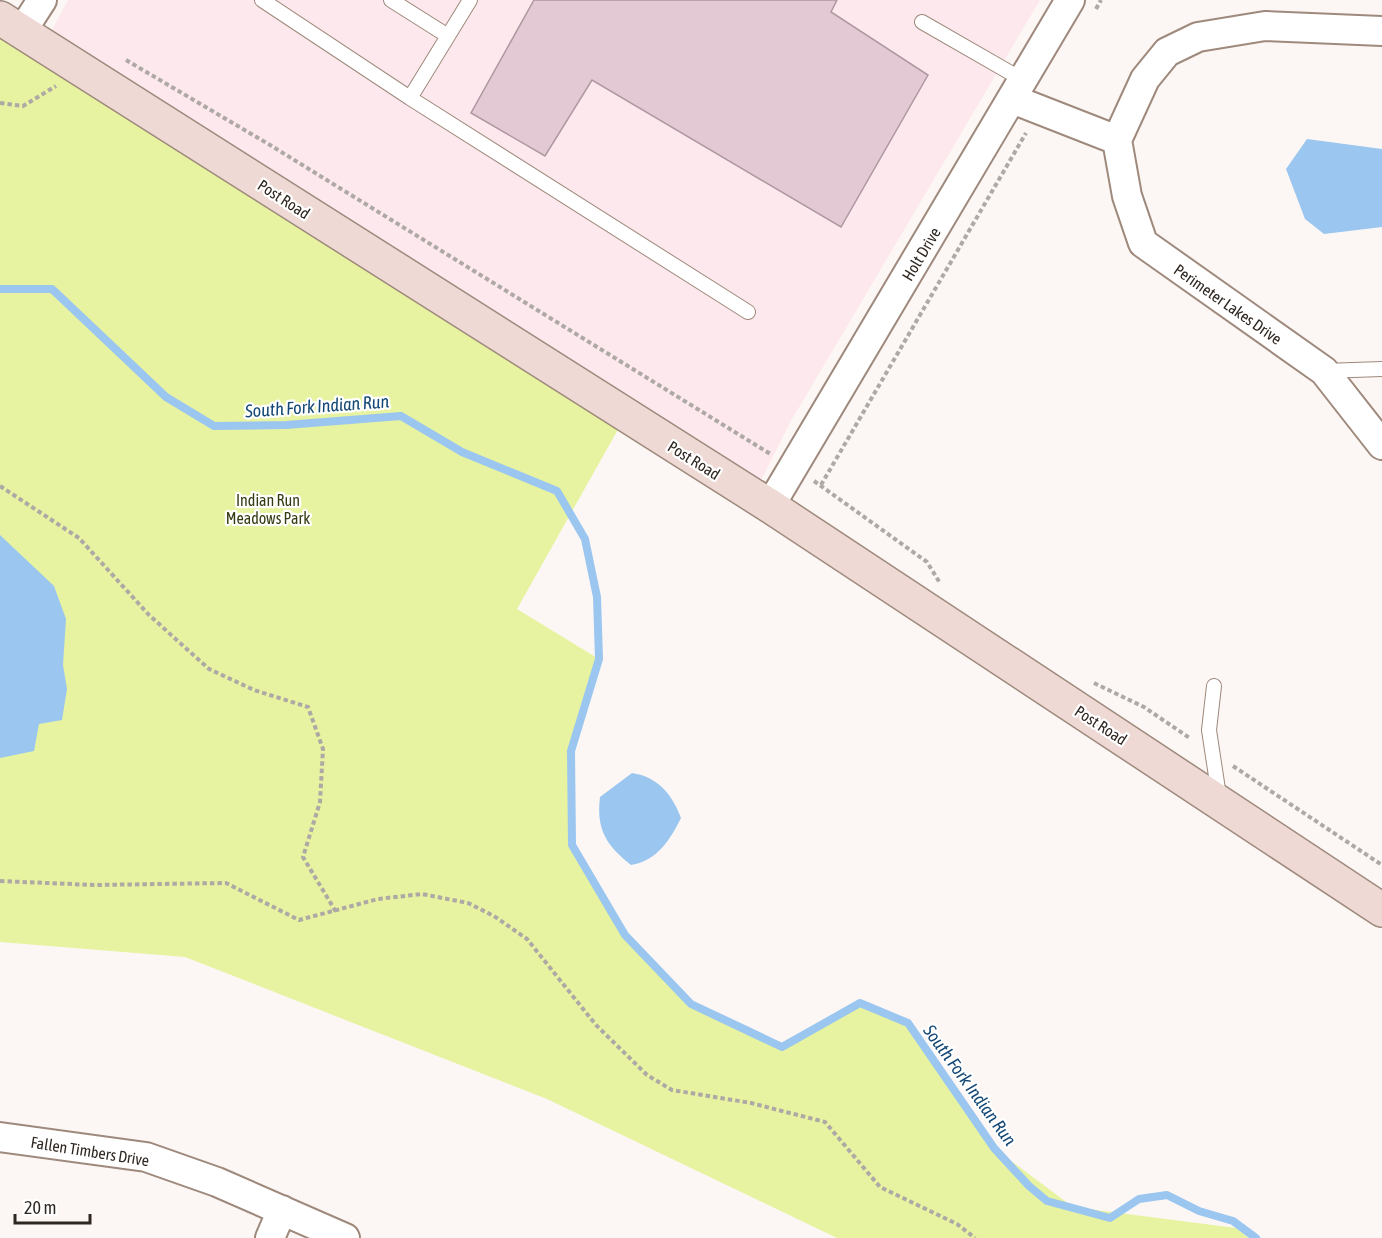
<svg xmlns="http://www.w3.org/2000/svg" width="1382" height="1238" viewBox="0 0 1382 1238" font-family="'Asap Condensed',sans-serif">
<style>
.commercial{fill:#fde8ee}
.green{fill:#e7f3a1}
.water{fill:#9bc6f0}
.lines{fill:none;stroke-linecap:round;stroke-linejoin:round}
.stream{stroke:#9bc6f0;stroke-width:8}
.building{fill:#e2c9d3;stroke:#af97a0;stroke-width:1.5}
.lane-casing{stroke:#9e897c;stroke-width:16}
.street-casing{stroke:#9e897c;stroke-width:32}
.secondary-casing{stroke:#9e897c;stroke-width:36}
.path{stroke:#afa9a5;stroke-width:4;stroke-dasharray:4.5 3;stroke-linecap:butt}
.lane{stroke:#fff;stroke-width:14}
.street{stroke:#fff;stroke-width:28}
.secondary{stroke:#eed9d5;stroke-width:33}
.labels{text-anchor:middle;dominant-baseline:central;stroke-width:4.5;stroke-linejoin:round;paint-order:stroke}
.street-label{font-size:16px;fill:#2f2721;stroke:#fff}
.park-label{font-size:16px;fill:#363b11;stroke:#fff}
.water-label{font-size:18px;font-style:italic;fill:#144875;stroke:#fff}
</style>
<rect width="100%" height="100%" fill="#fcf7f4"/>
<!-- commercial -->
<path class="commercial" d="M68,0H1040L791,421L760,482L51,32Z"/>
<!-- green -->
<path class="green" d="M0,24L625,417L517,609L599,659L571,751L572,845L625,935L691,1004L782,1047L860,1003L908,1023L994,1148L1073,1207L1236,1228L1249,1238H837L547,1099L185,957L0,942Z"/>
<!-- water -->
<path class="water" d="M1307,139L1382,149V227L1324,234L1305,219L1286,169Z
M0,535L54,586L66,619L63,665L67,689L62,720L39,724L34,751L0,758Z
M632,773C658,777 672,794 681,818C670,840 657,861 631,865C606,845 596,829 600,797Z"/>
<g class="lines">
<!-- stream -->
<path class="stream" d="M0,289H52L166,397L214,426L286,425L401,416L462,452L557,491L585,539L597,597L599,659L571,751L572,845L625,935L691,1004L782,1047L860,1003L908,1023L994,1148L1029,1186L1047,1201L1110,1218L1139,1199L1167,1195L1199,1211L1233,1221L1256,1238"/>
</g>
<!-- building -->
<path class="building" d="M534,0H837L831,12L928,75L841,227L592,80L545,156L471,113Z"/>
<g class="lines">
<!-- lane casing -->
<g class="lane-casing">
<path id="lane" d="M262,0L410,98
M391,0L448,36
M470,0L410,98L748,312
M922,22L1023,80
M1324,371L1382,369
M1214,686L1209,730L1219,796"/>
</g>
<!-- street casing -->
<g class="street-casing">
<path id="street" d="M22,31L42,0
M1382,31L1265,26L1198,37L1167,52L1145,79L1117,140L1127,196L1143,243L1324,371L1382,445
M1012,99L1117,140
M770,506L1070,0
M0,1137L146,1157L217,1182L345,1238
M270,1238L282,1210"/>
</g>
<!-- secondary casing -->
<g class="secondary-casing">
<path id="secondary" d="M0,18L770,506L1382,910"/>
</g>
<!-- path -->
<path class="path" d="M1096,9L1101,0
M126,60L270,145L772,455
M0,103L23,106L56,86
M814,481L927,562L940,583
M821,485L1026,133
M0,486L79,538L149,615L209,669L254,690L308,707L323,749L320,802L303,857L336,912
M1094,683L1144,707L1191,739
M1233,766L1382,865
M0,881L94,885L226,883L299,920L378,899L422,894L468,903L494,916L527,939L596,1025L647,1075L672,1090L751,1103L825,1122L880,1187L957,1224L975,1238"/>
<!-- lane -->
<use href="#lane" class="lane"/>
<!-- street -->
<use href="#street" class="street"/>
<!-- secondary -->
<use href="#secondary" class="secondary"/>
</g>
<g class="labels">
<!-- street labels -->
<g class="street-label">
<text transform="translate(284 199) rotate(33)">Post Road</text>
<text transform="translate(921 254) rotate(-59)">Holt Drive</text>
<text transform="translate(1228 304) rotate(35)">Perimeter Lakes Drive</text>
<text transform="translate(694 460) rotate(32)">Post Road</text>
<text transform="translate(1101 725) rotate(33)">Post Road</text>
<text transform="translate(90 1151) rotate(9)">Fallen Timbers Drive</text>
</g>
<!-- park labels -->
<g class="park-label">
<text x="268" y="500">Indian Run<tspan x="268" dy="18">Meadows Park</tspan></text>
</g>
<!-- water labels -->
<g class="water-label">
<text transform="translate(317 406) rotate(-4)">South Fork Indian Run</text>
<text transform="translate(970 1085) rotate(54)">South Fork Indian Run</text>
</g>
</g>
<!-- scale -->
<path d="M15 1214v9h75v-9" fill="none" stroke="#2f2721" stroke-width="3"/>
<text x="24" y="1214" font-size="18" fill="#2f2721" stroke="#ffffff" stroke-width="4.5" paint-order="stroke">20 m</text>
</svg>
